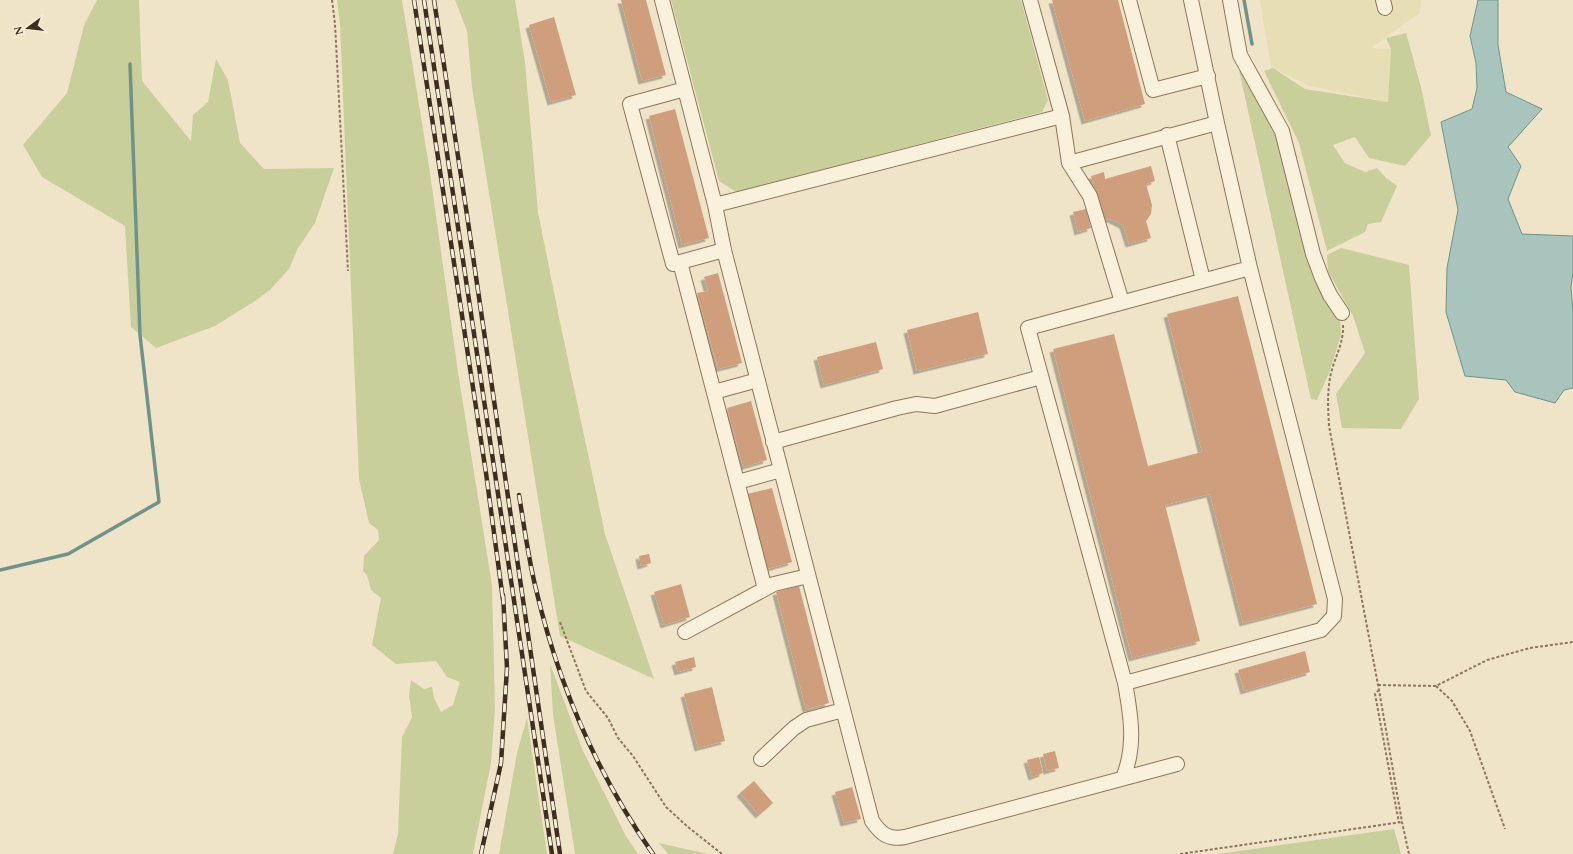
<svg xmlns="http://www.w3.org/2000/svg" width="1573" height="854" viewBox="0 0 1573 854" font-family="Spectral,serif">
<style>
.farmland{fill:#e6deb5}
.green{fill:#c9cf9b}
.water{fill:#a9c4bc;stroke:#6f938a}
.lines{fill:none;stroke-linecap:round;stroke-linejoin:round}
.stream{stroke:#6f938a;stroke-width:3.5}
.building{fill:#cf9f7d;filter:url(#shadow)}
.minor-casing{stroke:#8d765c;stroke-width:16}
.path{stroke:#8d765c;stroke-width:2;stroke-dasharray:3 2;stroke-linecap:butt}
.minor{stroke:#faf1dc;stroke-width:14}
.rail-casing{stroke:#3d2e20;stroke-width:4.5}
.rail{stroke:#f7eed8;stroke-width:3;stroke-dasharray:9;stroke-linecap:butt}
</style>
<defs>
<filter id="shadow"><feDropShadow dx="-3.5" dy="3.5" stdDeviation="0" flood-color="#0004"/></filter>
</defs>
<rect width="100%" height="100%" fill="#f0e4c8"/>
<!-- farmland -->
<path class="farmland" d="M1260,0H1421L1420,13L1371,48L1391,49L1388,102L1310,86L1271,67Z"/>
<!-- green -->
<path class="green" d="M97,0H139L142,81L191,141L193,115L208,102L216,59L228,80L240,143L264,169L334,168L315,223L298,248L289,269L270,290L255,301L215,326L156,348L131,327L125,226L42,177L23,145L67,93L84,25Z
M337,0H402L429,166L458,372L492,585L495,708L491,763L473,854H393L398,833L402,737L412,717L409,695L411,680L424,689L432,687L434,698L441,712L453,705L460,682L447,677L436,661L396,664L372,645L381,598L371,590L367,575L363,571L364,556L379,540L378,530L369,523L359,479L340,25Z
M455,0H515L525,62L538,212L560,322L605,534L654,679L560,636L472,87L467,31Z
M671,0H1021L1048,100L1042,112L736,192L719,181Z
M1406,33L1421,87L1431,135L1405,166L1369,158L1355,137L1333,145L1345,163L1365,172L1377,168L1386,178L1397,186L1381,222L1368,224L1365,232L1327,251L1299,143L1264,71L1273,68L1305,89L1388,102L1391,49L1386,38Z
M1239,70L1253,83L1280,131L1340,314L1341,335L1329,373L1317,400L1311,399Z
M1341,248L1409,265L1419,399L1401,429L1342,428L1336,394L1365,353L1353,316L1328,271L1327,255Z
M550,664L583,751L626,836L638,854H575L553,715Z
M527,718L547,854H499L517,753Z
M1394,829L1401,854H1218Z
M659,843L708,854H668Z"/>
<!-- water -->
<path class="water" d="M1478,0H1498V45L1506,92L1542,109L1508,147L1521,166L1508,199L1522,234L1573,236V273L1571,287L1573,312V388L1564,390L1555,403L1515,392L1506,380L1465,376L1446,312L1447,268L1458,210L1441,122L1472,109L1477,88L1476,63L1470,36Z"/>
<g class="lines">
<!-- stream -->
<path class="stream" d="M1244,0L1252,44
M0,570L68,554L159,502L140,335L130,64"/>
</g>
<!-- building -->
<path class="building" d="M621,0H646L666,75L642,81Z
M1052,0H1118L1145,104L1085,121Z
M554,17L576,95L551,102L529,25Z
M675,109L709,238L682,245L649,116Z
M1151,166L1155,181L1146,184L1152,205L1151,214L1146,221L1151,238L1129,244L1123,225L1111,219L1103,221L1091,176L1104,172L1105,179Z
M1086,209L1091,228L1078,232L1073,212Z
M718,273L742,363L718,369L697,293L708,291L704,277Z
M1238,296L1317,604L1243,623L1210,494L1165,505L1200,641L1132,658L1053,349L1114,334L1148,466L1202,452L1167,314Z
M978,312L988,354L917,371L907,330Z
M876,342L883,369L824,385L817,357Z
M751,401L767,460L743,467L727,408Z
M772,488L792,562L767,569L747,494Z
M649,554L651,563L641,566L639,556Z
M681,584L690,617L664,625L654,592Z
M799,586L829,703L806,709L776,592Z
M1305,651L1310,672L1244,691L1238,670Z
M694,657L696,667L678,672L675,662Z
M712,687L725,741L698,748L684,694Z
M1055,751L1059,768L1047,771L1043,754Z
M1039,757L1043,773L1032,777L1027,760Z
M754,781L773,803L759,815L740,793Z
M852,787L861,819L844,823L835,792Z"/>
<g class="lines">
<!-- minor casing -->
<g class="minor-casing">
<path id="minor" d="M662,0L715,205L724,250L872,821C881,834 888,840 905,837L1177,764
M1030,0L1062,116L1069,163L1217,123
M1129,0L1153,90L1208,76
M1230,0L1240,55L1282,131L1313,254L1322,278L1330,295L1342,313
M1383,0L1385,8
M685,89L630,104L673,264L724,250
M1167,135L1203,280
M1069,163L1090,196L1122,302
M715,205L1062,116
M680,262L765,589
M714,392L758,380
M773,442L897,408L916,404L935,406L1041,377
M738,482L781,470
M685,632L774,584L808,576
M1125,683L1321,630L1334,616L1335,599L1250,268L1217,123L1191,0
M761,759L794,728L806,720L843,710
M1123,778C1136,746 1131,716 1125,683L1028,328L1250,268"/>
</g>
<!-- path -->
<path class="path" d="M332,0L335,24L348,271
M1343,325C1344,342 1335,357 1331,373C1327,391 1328,408 1329,426L1379,690L1402,822L1409,854
M560,622L586,691L608,718L618,738L633,756L666,807L688,827L722,854
M1378,685L1436,686L1487,660L1530,648L1573,642
M1436,686L1452,701L1470,731L1505,829
M1379,690L1375,694L1399,823
M1180,854L1402,822"/>
<!-- minor -->
<use href="#minor" class="minor"/>
<!-- rail casing -->
<g class="rail-casing">
<path id="rail" d="M414,0L486,473L503,600
M424,0L552,854
M434,0L467,215L560,854
M519,495C524,525 528,556 535,585C557,681 597,774 653,854
M481,854L501,763L507,668L503,595"/>
</g>
<!-- rail -->
<use href="#rail" class="rail"/>
</g>
<!-- north arrow -->
<g transform="translate(28 28) rotate(255)" stroke="#f7eed8" stroke-width="3" paint-order="stroke">
<path d="M0-3L7 15L0 10L-7 15Z" fill="#3d2e20"/>
<text y="-6" font-size="11" font-weight="bold" text-anchor="middle" fill="#3d2e20">N</text>
</g>
</svg>
